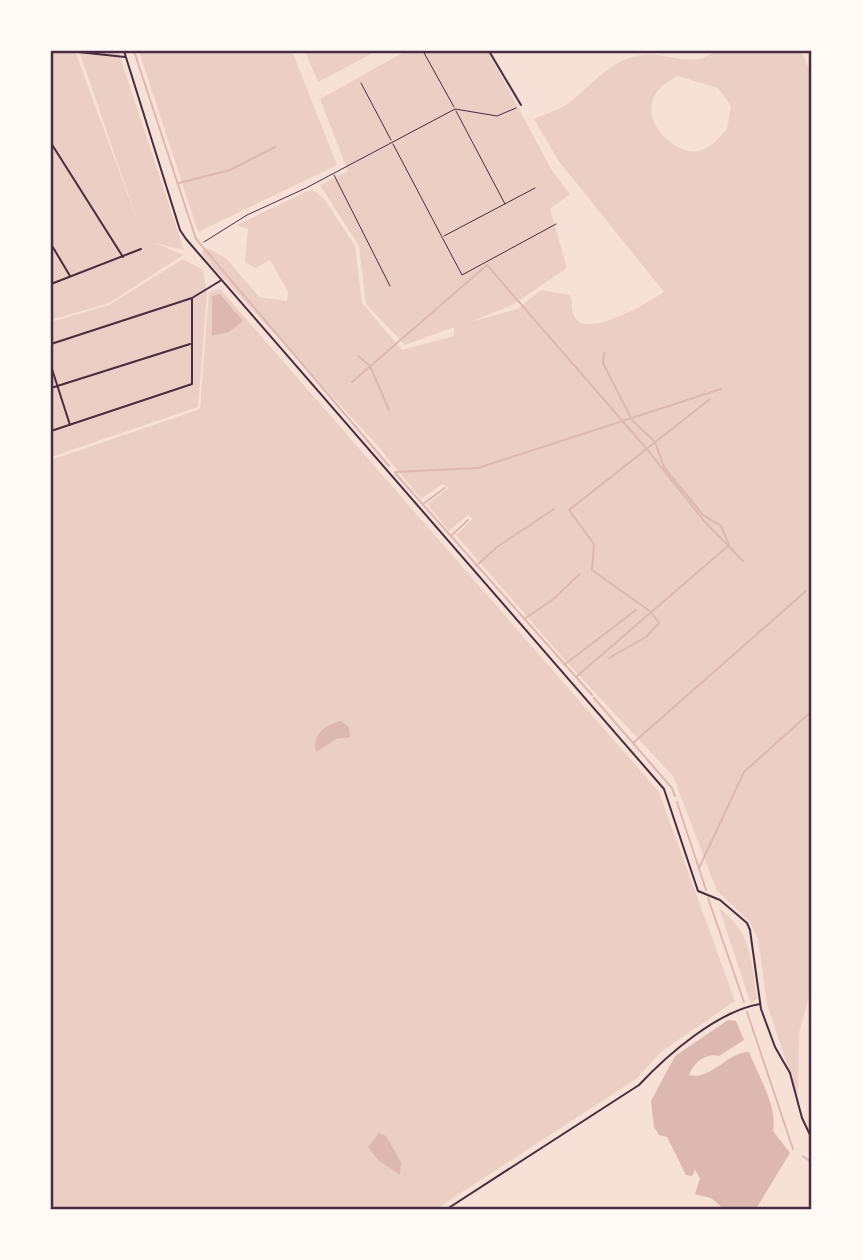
<svg xmlns="http://www.w3.org/2000/svg" width="863" height="1260" viewBox="0 0 863 1260" font-family="Merriweather,serif">
<style>
.green{fill:#ebcfc5;fill-rule:evenodd}
.water{fill:#dcb8b0}
.lines{fill:none;stroke-linecap:round;stroke-linejoin:round}
.stream{stroke:#dcb8b0;stroke-width:2}
.path{stroke:#4a2c40;stroke-width:1}
.minor{stroke:#4a2c40;stroke-width:2}
.neatline{fill:none;stroke:#4a2c40;stroke-width:2.5}
</style>
<rect width="100%" height="100%" fill="#f7e1d7"/>
<!-- green -->
<path class="green" d="M51,51H75L140,228L79,51H118L184,250L155,243L183,255L109,303L51,320Z
M139,51H292L337,165L198,232Z
M305,51H377L318,82Z
M406,51H488L551,169L570,194L550,209L567,268L514,304L470,322L517,309L541,290L570,295C573,302 571,310 574,316C584,341 650,302 664,292L558,160L534,119C545,114 559,110 569,103C592,85 610,60 641,55C664,51 696,70 714,51H801L812,75V986L799,1033L798,1097L767,1004L758,939L750,922L717,891L673,776L571,667L456,535L473,519L468,515L449,531L427,504L449,488L442,484L421,499L377,445L202,255V250L207,248L227,259L259,297L287,301L288,292L270,260L255,268L245,262L248,229L237,225L312,189L325,200L355,246L362,303L402,350L454,336V327L405,345L366,304L359,246L320,185L348,171L320,99ZM678,76L718,88L731,106L727,129C720,137 712,146 702,150C674,161 618,104 678,76Z
M183,259L203,270L207,293L198,407L51,457V322L109,305Z
M220,289L659,792L735,1001L661,1052L636,1079L436,1209H51V460L200,409L209,292Z
M719,908C752,933 751,960 757,998L751,1004Z"/>
<!-- water -->
<path class="water" d="M220,294L243,321L229,332L212,336V296Z
M341,721L349,727L350,737L336,739L316,752C311,735 326,724 341,721Z
M728,1020L736,1021L744,1040L719,1056C706,1052 693,1063 689,1075C711,1081 727,1052 749,1052C758,1076 778,1106 773,1131L790,1153L756,1209H724L711,1198L695,1194L700,1178L695,1170L692,1176L686,1175L667,1137L659,1135L654,1127L651,1101L675,1056Z
M379,1133L386,1136L401,1162L400,1175L378,1160L368,1147Z"/>
<g class="lines">
<!-- stream -->
<path class="stream" d="M134,51L196,239L389,466
M179,183L230,170L275,147
M358,356L370,366L389,410
M352,382L487,265L646,448L705,522L743,561
M395,472L478,468L721,389
M395,473L592,695
M423,504L445,488
M451,536L468,520
M476,566L497,547L554,509
M524,619L551,601L580,574
M609,658L646,637L659,623L651,612L592,570L594,544L569,510L710,399
M564,665L636,610
M576,677L729,545L721,526L703,515L664,467L655,442L632,420L603,363L604,353
M594,698L672,788L675,796
M633,743L806,591
M677,802L706,890
M699,868L744,772L812,711
M708,898L744,1002
M747,1012L793,1149
M803,1156L812,1163"/>
<!-- path -->
<path class="path" d="M423,51L454,107
M361,83L391,140
M456,111L505,204
M393,144L462,275L556,224
M334,175L390,286
M444,236L535,188
M204,242L247,215L306,188L455,109L497,116L516,108"/>
<!-- minor -->
<path class="minor" d="M69,51L125,57
M124,51L180,230L186,239L664,789L698,891L720,900L747,923L750,930L761,1009L775,1047L790,1073L802,1118L812,1139
M489,51L521,105
M51,143L123,257
M51,244L70,276
M51,284L141,249
M51,344L192,298
M51,366L70,425
M51,388L190,344
M51,431L192,384V298L220,281
M447,1209L639,1085C668,1054 718,1011 760,1004"/>
</g>
<!-- border -->
<rect width="863" height="1260" fill="none" stroke="#fffaf5" stroke-width="105"/>
<rect x="52" y="52" width="758" height="1156" class="neatline"/>
</svg>
